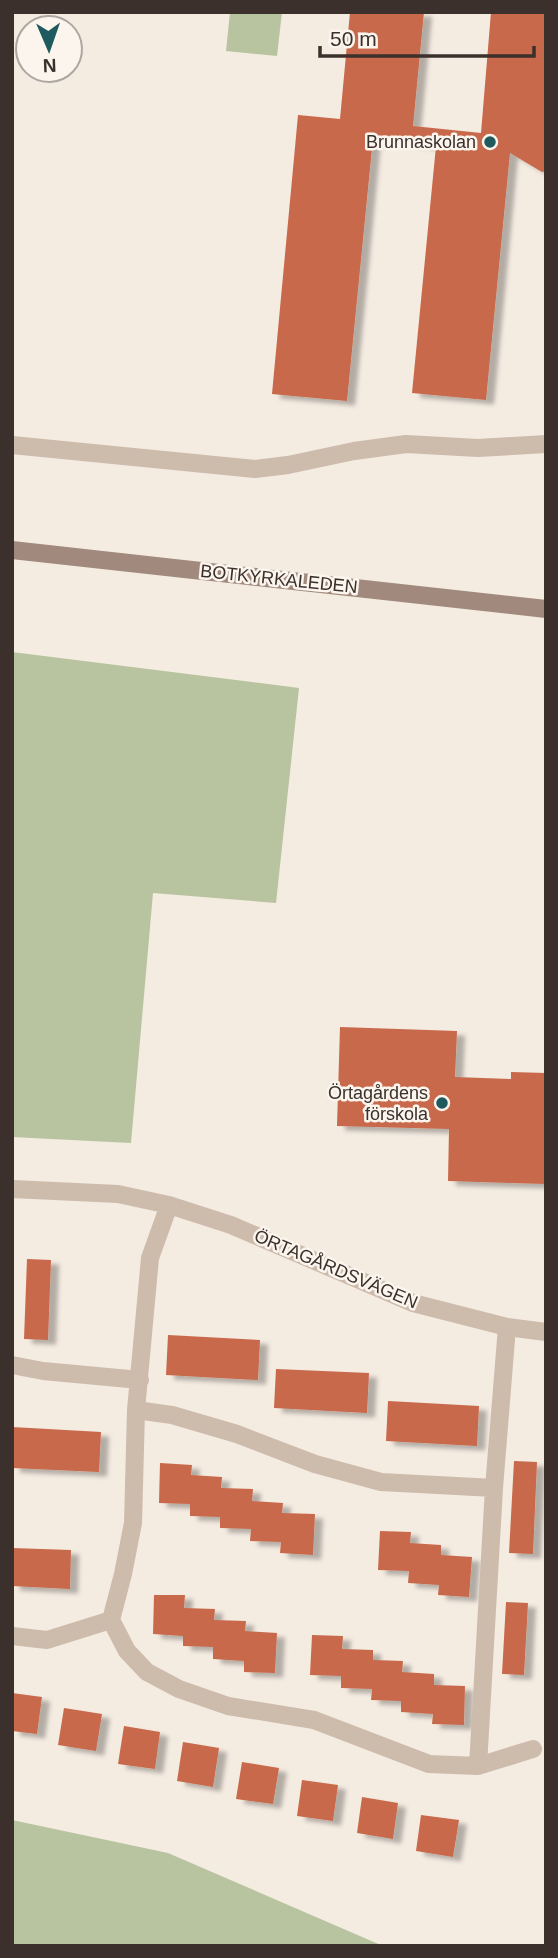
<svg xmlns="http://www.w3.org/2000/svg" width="558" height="1958" viewBox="0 0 558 1958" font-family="Helvetica,sans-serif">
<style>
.green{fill:#b8c4a0}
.building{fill:#c8694b;filter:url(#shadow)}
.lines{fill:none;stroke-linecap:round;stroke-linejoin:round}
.lane{stroke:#cdbbac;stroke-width:18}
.street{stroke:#cdbbac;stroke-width:18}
.secondary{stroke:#a18a7d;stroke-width:18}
.poi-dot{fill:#1f5a5e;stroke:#fbf5ee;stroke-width:2.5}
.labels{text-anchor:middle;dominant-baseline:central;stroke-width:5;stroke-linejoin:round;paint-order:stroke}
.poi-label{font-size:18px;fill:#3b302b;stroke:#fbf5ee;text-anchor:end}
.street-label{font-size:18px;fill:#3b302b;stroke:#fbf5ee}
</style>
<defs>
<filter id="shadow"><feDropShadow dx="8" dy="4.5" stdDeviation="2" flood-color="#0004"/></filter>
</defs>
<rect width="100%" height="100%" fill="#f4ebe1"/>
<!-- green -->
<path class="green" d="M230,12H282L277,56L226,51Z
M12,652L299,688L276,903L153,893L131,1143L12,1137Z
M12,1820L168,1853L383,1946H12Z"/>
<!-- building -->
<path class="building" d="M350,12H424L413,126L481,133L491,12H546V171L542,172L510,153L486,400L412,393L436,146L373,138L347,401L272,394L298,115L340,119Z
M340,1027L457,1031L455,1077L511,1079V1072L546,1073V1184L448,1181L449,1129L337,1126Z
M27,1259L51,1260L48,1340L24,1339Z
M168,1335L260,1340L258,1380L166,1375Z
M276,1369L369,1373L367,1413L274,1408Z
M388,1401L479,1406L477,1446L386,1441Z
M12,1427L101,1432L99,1472L12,1468Z
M514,1461L537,1462L533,1554L509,1553Z
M160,1463L192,1465L191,1475L222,1477L221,1488L253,1489L252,1501L283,1503L282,1513L315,1514L313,1555L280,1553L281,1542L250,1541L251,1529L220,1528V1517L190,1516V1504L159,1503Z
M380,1531L411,1532L410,1543L441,1545V1555L472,1557L469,1597L438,1595L439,1585L408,1583L409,1571L378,1570Z
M12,1548L71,1550L70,1589L12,1586Z
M154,1595H185L184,1608L215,1609L214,1620L246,1621L245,1631L277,1633L275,1673L244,1672V1661L213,1659V1647L183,1646V1636L153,1634Z
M506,1602L528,1603L524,1675L502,1674Z
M312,1635L343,1636L342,1649L373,1650V1660L403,1661L402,1672L434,1674V1685L465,1686L464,1725L432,1724L433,1714L401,1712V1701L371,1700L372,1689L341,1688V1676L310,1675Z
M12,1693L42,1697L37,1734L12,1731Z
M64,1708L102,1714L96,1751L58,1745Z
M124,1726L160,1732L155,1769L118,1764Z
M183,1742L219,1748L213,1787L177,1781Z
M242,1762L279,1768L273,1804L236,1799Z
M302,1780L338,1785L333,1821L297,1816Z
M362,1797L398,1803L393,1839L357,1833Z
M421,1815L459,1820L453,1857L416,1851Z"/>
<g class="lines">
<!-- lane -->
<path class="lane" d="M12,445L255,469L288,465L354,451L406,444L478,448L546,444"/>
<!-- street -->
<path class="street" d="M12,1189L118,1194L169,1205L231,1225L413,1303L507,1327L546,1332
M169,1205L150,1258L136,1410L133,1523L123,1574L111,1620L127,1651L147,1672L179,1689L228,1706L314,1720L429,1764L478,1766L533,1749
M12,1365L43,1371L140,1380
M136,1410L172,1415L237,1434L315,1464L381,1482L494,1488
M12,1636L47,1640L111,1620
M478,1766L494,1488L507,1327"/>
<!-- secondary -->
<path class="secondary" d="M12,550L546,609"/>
</g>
<!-- markers -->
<g class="poi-dot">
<circle cx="490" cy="142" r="7"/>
<circle cx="442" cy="1103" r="7"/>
</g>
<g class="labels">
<!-- poi labels -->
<g class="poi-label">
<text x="476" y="142">Brunnaskolan</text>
<text x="428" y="1093">Örtagårdens<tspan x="428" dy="21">förskola</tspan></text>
</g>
<!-- street labels -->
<g class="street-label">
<text transform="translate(279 579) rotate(6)">BOTKYRKALEDEN</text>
<text transform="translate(336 1269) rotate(23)">ÖRTAGÅRDSVÄGEN</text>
</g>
</g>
<!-- border -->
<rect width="558" height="1958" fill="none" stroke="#3b302b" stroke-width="28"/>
<!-- north arrow -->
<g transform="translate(49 49) rotate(178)"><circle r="33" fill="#fbf5ee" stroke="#aea6a0" stroke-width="2"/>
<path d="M0-5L12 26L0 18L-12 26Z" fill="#1f5a5e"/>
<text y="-10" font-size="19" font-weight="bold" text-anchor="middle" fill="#3b302b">N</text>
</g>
<!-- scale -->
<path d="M320 46v10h214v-10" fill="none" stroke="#3b302b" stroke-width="3.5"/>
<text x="330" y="46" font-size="21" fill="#3b302b" stroke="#fbf5ee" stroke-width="5" paint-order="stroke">50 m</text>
</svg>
